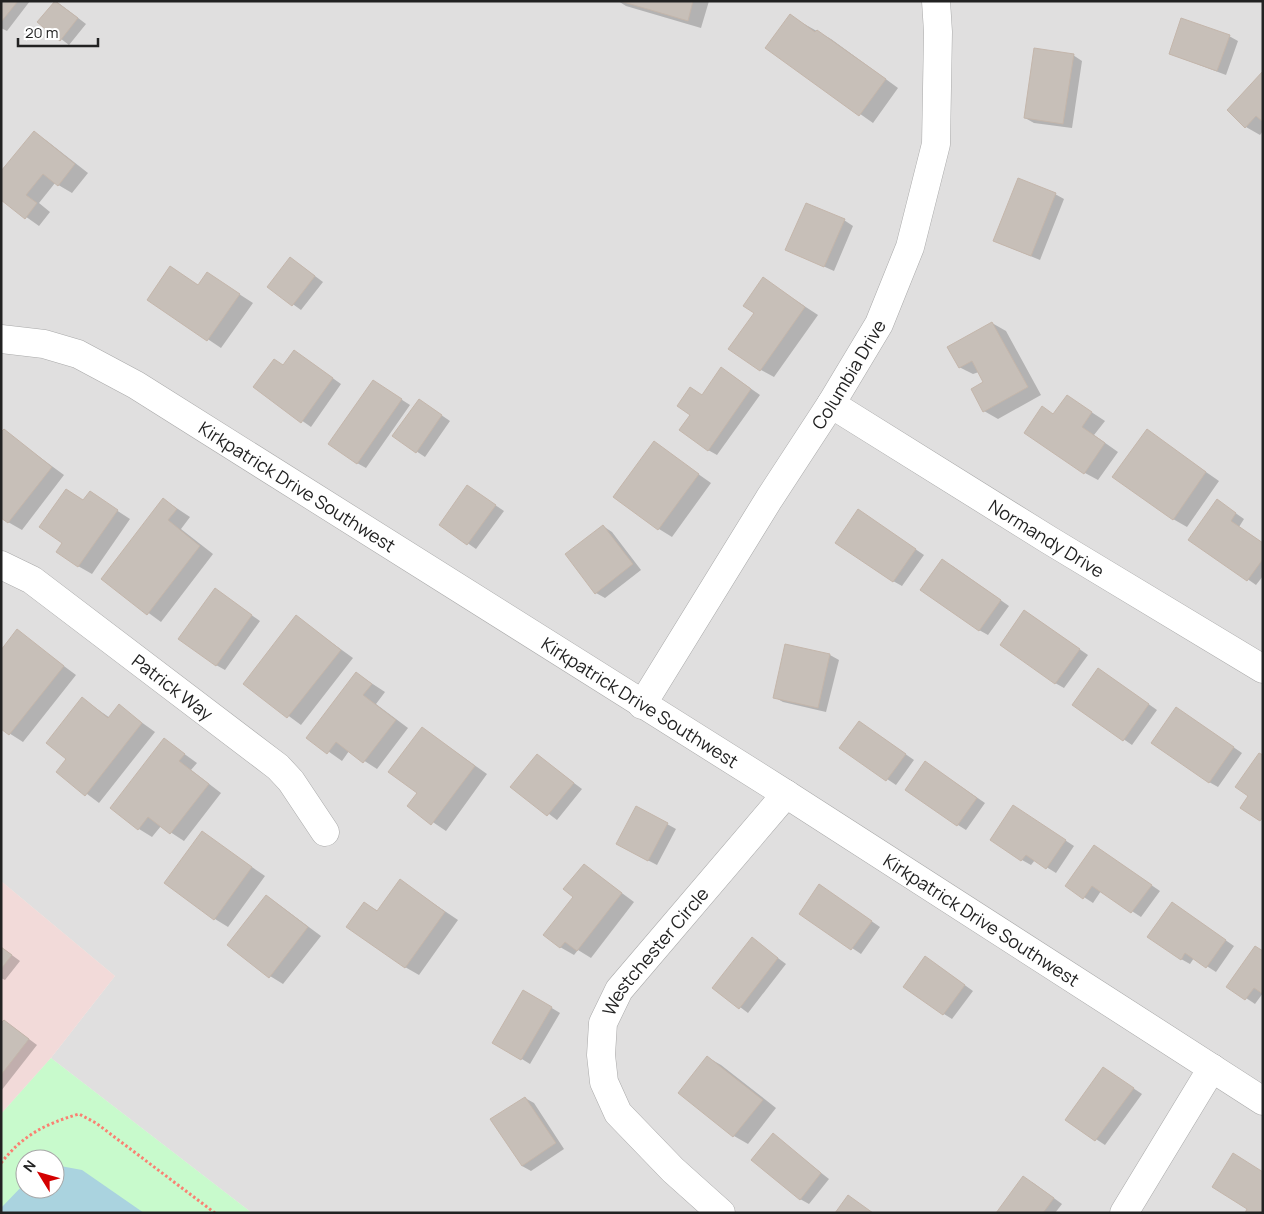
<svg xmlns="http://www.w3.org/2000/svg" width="1264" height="1214" viewBox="0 0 1264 1214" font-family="Manrope,sans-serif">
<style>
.residential{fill:#e0dfdf}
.commercial{fill:#f2dad9}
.park{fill:#c8facc;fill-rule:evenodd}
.water{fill:#aad3df}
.shadow{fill:#0003}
.building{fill:#c7bfb8;stroke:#c4b6ab}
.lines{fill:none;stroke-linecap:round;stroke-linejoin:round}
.minor-casing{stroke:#a9a9a9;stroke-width:29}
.path{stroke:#fa8072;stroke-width:3;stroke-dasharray:2.5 2.5;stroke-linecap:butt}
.minor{stroke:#fff;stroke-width:28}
.labels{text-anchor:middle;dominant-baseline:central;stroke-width:5;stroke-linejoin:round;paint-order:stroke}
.street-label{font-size:18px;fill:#222;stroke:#fff}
</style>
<rect width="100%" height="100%" fill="#f2efe9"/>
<!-- residential -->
<path class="residential" d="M1,1H1263V1213H252L51,1058L115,976L1,881Z"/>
<!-- commercial -->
<path class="commercial" d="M1,881L115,976L51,1058L1,1114Z"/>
<!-- park -->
<path class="park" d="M51,1058L252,1213H1V1114ZM25,1159H55V1189H25Z"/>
<!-- water -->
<path class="water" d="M55,1165L82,1170L144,1213H1V1208L25,1183V1189H55Z"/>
<!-- shadow -->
<path class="shadow" d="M1,1H30L7,31L1,28Z
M56,1L86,24L69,45L39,22Z
M618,1H709L701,28L626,6Z
M790,16L831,39L898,88L873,123L766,48Z
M1229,36L1238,41L1226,75L1170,54Z
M1073,55L1082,61L1072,128L1034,123L1025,118Z
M1263,73V131L1260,135L1246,127Z
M34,133L47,141L88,173L72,193L55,183L39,203L50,212L39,226L1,199Z
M1055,194L1064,199L1040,260L994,241Z
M844,220L853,226L834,271L787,250Z
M299,264L323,282L301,310L269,287Z
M170,267L199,286L208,274L253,303L221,348L148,299Z
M763,279L818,315L774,377L761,370L755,313Z
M992,323L1006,331L1041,395L998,419L984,411L985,383L979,372L973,374L959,367Z
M303,357L341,384L311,427L254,387L284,366Z
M730,374L760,395L717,455L708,450L703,396Z
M382,387L410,405L366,468L357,463Z
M1067,396L1105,421L1094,435L1118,452L1098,480L1085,473L1054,415Z
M428,406L450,421L425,457L416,451Z
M4,431L64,475L22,530L8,522Z
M1147,431L1219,481L1187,527L1173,519Z
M654,443L711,483L672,537L659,529Z
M67,490L84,501L90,493L130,519L92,574L78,566L64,543Z
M476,492L504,511L476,549L440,524Z
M163,499L190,517L181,529L213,554L161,622L102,579Z
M1217,500L1244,519L1239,527L1263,543V576L1256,585L1190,539Z
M867,516L924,555L902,586L893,581Z
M603,526L612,532L641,570L605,598L596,593Z
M951,565L1009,606L988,635L979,630Z
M215,589L260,621L225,670L216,665Z
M1025,611L1088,655L1064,688L1055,683Z
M296,617L353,658L301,725L245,684Z
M17,631L76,675L23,742L1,728Z
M830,655L839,660L826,712L783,702L774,697Z
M356,673L385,692L376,704L408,728L377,769L349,751L342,761L308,737Z
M1107,675L1157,710L1132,745L1074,705Z
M83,699L110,718L119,706L155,732L99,803L58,772L68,759Z
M1185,714L1242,753L1218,787L1209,782Z
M422,728L487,774L446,831L409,806L419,793Z
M868,728L914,760L896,785L841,748Z
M165,740L197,763L191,770L221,793L184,841L161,826L152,837L139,829Z
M537,755L582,789L557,820L512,786Z
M934,768L985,803L966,830L958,825Z
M1022,812L1074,846L1056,873L1035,860L1031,865L1022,860Z
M667,824L676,829L657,865L626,849Z
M202,833L265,876L228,927L215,919Z
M1103,852L1160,891L1141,917L1101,891L1093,903L1067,886Z
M584,865L634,902L591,958L578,950L574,955L560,947Z
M400,881L458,920L419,975L405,967L364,903L378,911Z
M828,891L880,927L861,954L800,913Z
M267,896L321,936L283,984L270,976Z
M1172,903L1234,946L1216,972L1194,958L1190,964L1181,959Z
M752,939L786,964L748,1013L740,1007Z
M1,947L20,961L5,980L1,978Z
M1263,952V993L1255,1004L1228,986Z
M934,963L973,991L952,1019L944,1014Z
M524,991L560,1013L530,1064L494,1042Z
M1,1025L13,1027L37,1045L1,1091Z
M707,1057L721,1065L776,1108L748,1144L734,1136L680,1093Z
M1112,1074L1142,1094L1105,1145L1067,1120Z
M525,1098L534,1103L564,1149L531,1171L522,1166Z
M773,1135L829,1179L809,1204L800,1199Z
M1032,1182L1062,1204L1055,1213H997Z"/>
<!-- building -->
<path class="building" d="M1,1H18L1,22Z
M55,1L78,18L60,41L37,22Z
M620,1H693L688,21Z
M790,14L815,32L817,30L886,79L859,116L765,48Z
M1181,18L1230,35L1217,71L1169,54Z
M1034,48L1074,54L1063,124L1024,118Z
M1263,71V122L1256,116L1245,128L1227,110Z
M34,131L75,164L58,186L43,174L26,195L37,203L25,219L1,200V171Z
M1018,178L1056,193L1031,256L993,241Z
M806,203L845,219L824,267L785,250Z
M290,257L315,276L292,306L267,287Z
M170,266L198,285L207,272L240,294L207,341L147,300Z
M763,277L805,307L760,371L728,349L754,313L743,306Z
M992,322L1028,387L983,412L971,389L983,382L972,361L959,368L947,347Z
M294,350L333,378L301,423L253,387L274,359L283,365Z
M721,367L751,389L708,451L679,430L690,415L677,406L690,387L702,395Z
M373,380L402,399L357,464L328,444Z
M1067,395L1092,412L1082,427L1105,443L1084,474L1024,433L1042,406L1053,414Z
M419,399L442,415L416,453L392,436Z
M4,429L52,467L8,523L1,518V432Z
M1147,429L1206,472L1173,520L1112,477Z
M654,441L699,474L658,530L613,497Z
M467,485L496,505L467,545L439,525Z
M66,489L83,500L90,491L118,510L78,567L56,552L62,543L39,527Z
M163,498L177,509L168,520L200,546L147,615L101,579Z
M1217,499L1236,513L1231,521L1263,543V559L1247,581L1188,540Z
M858,509L916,549L893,582L835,543Z
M603,525L633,564L595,594L565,554Z
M942,559L1001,600L979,631L920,590Z
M215,588L252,615L216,666L178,639Z
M1024,610L1080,649L1055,684L1000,645Z
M296,615L341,650L287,718L243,684Z
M17,629L64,666L9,735L1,729V650Z
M785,644L830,654L818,708L773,698Z
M1098,668L1149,704L1123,741L1072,705Z
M356,672L372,684L363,695L396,720L363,763L336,742L327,754L306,738Z
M82,697L108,718L119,704L142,723L85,796L56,772L66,759L46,743Z
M1176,707L1234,747L1209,783L1151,743Z
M859,721L906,754L886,781L839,748Z
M422,727L475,766L431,825L407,806L417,793L388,772Z
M164,738L185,754L179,761L209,784L170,834L148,817L138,830L110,808Z
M1259,753L1263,755V817L1260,821L1240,808L1248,796L1235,787Z
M537,754L574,783L547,816L510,787Z
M925,761L977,798L957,826L905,790Z
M1013,805L1066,840L1046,869L1026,855L1021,861L990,840Z
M636,806L668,823L648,861L616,844Z
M202,831L252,867L214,920L164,883Z
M1094,845L1152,885L1131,913L1092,886L1083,899L1065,886Z
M584,864L622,893L577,951L565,942L560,948L543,935L573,897L563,889Z
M400,879L445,912L405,968L346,927L364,902L377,911Z
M819,884L872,921L851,950L799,914Z
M266,895L308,927L269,978L227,945Z
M1172,902L1226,940L1206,968L1185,953L1181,960L1147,937Z
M752,937L778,958L739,1009L712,988Z
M1255,946L1263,951V994L1254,988L1245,1000L1226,987Z
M1,947L12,955L1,969Z
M925,956L965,985L943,1015L903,987Z
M523,990L552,1007L521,1060L492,1043Z
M4,1020L29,1039L1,1075V1023Z
M707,1056L763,1100L733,1137L678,1093Z
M1103,1067L1134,1088L1095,1141L1065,1120Z
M525,1097L556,1143L522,1166L490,1119Z
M773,1133L821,1173L800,1200L751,1160Z
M1233,1153L1263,1172V1213H1245L1247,1209L1212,1187Z
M1023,1176L1054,1198L1043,1213H996Z
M848,1195L873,1213H835Z"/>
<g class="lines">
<!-- minor casing -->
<g class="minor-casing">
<g id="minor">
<path id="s1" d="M1,339L44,344L78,354L136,385L786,794L1263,1101"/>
<path id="s2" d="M831,404L1049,540L1263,669"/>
<path id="s3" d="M1,565L32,580L278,767L291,781L325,832"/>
<path id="s4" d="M642,705L769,499L831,404L879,324L910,247L936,144L938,32L936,1"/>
<path id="s5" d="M721,1213L673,1170L618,1113L604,1082L601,1055L603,1023L619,990L786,794"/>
<path d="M1124,1213L1212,1068"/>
</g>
</g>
<!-- path -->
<path class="path" d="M1,1163C23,1135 45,1124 79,1114L96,1123L215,1213"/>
<!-- minor -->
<use href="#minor" class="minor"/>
</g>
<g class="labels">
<!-- street labels -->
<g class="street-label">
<text stroke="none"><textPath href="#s4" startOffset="390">Columbia Drive</textPath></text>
<text stroke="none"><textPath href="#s1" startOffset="335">Kirkpatrick Drive Southwest</textPath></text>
<text stroke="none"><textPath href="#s2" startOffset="254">Normandy Drive</textPath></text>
<text stroke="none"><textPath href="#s3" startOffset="211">Patrick Way</textPath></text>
<text stroke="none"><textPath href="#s1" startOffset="740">Kirkpatrick Drive Southwest</textPath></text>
<text stroke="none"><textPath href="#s1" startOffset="1145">Kirkpatrick Drive Southwest</textPath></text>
<text stroke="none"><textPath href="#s5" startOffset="326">Westchester Circle</textPath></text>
</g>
</g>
<!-- border -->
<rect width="1264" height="1214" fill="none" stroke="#222222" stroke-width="5"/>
<!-- north arrow -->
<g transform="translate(40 1174) rotate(307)"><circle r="24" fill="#ffffff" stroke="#a7a7a7"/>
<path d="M0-4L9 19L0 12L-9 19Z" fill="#d40000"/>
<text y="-8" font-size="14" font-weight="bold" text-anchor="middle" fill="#222222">N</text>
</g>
<!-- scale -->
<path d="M18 38v8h80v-8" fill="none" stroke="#222222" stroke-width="2.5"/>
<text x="25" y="38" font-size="15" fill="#222222" stroke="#ffffff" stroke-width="4" paint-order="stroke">20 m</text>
</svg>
